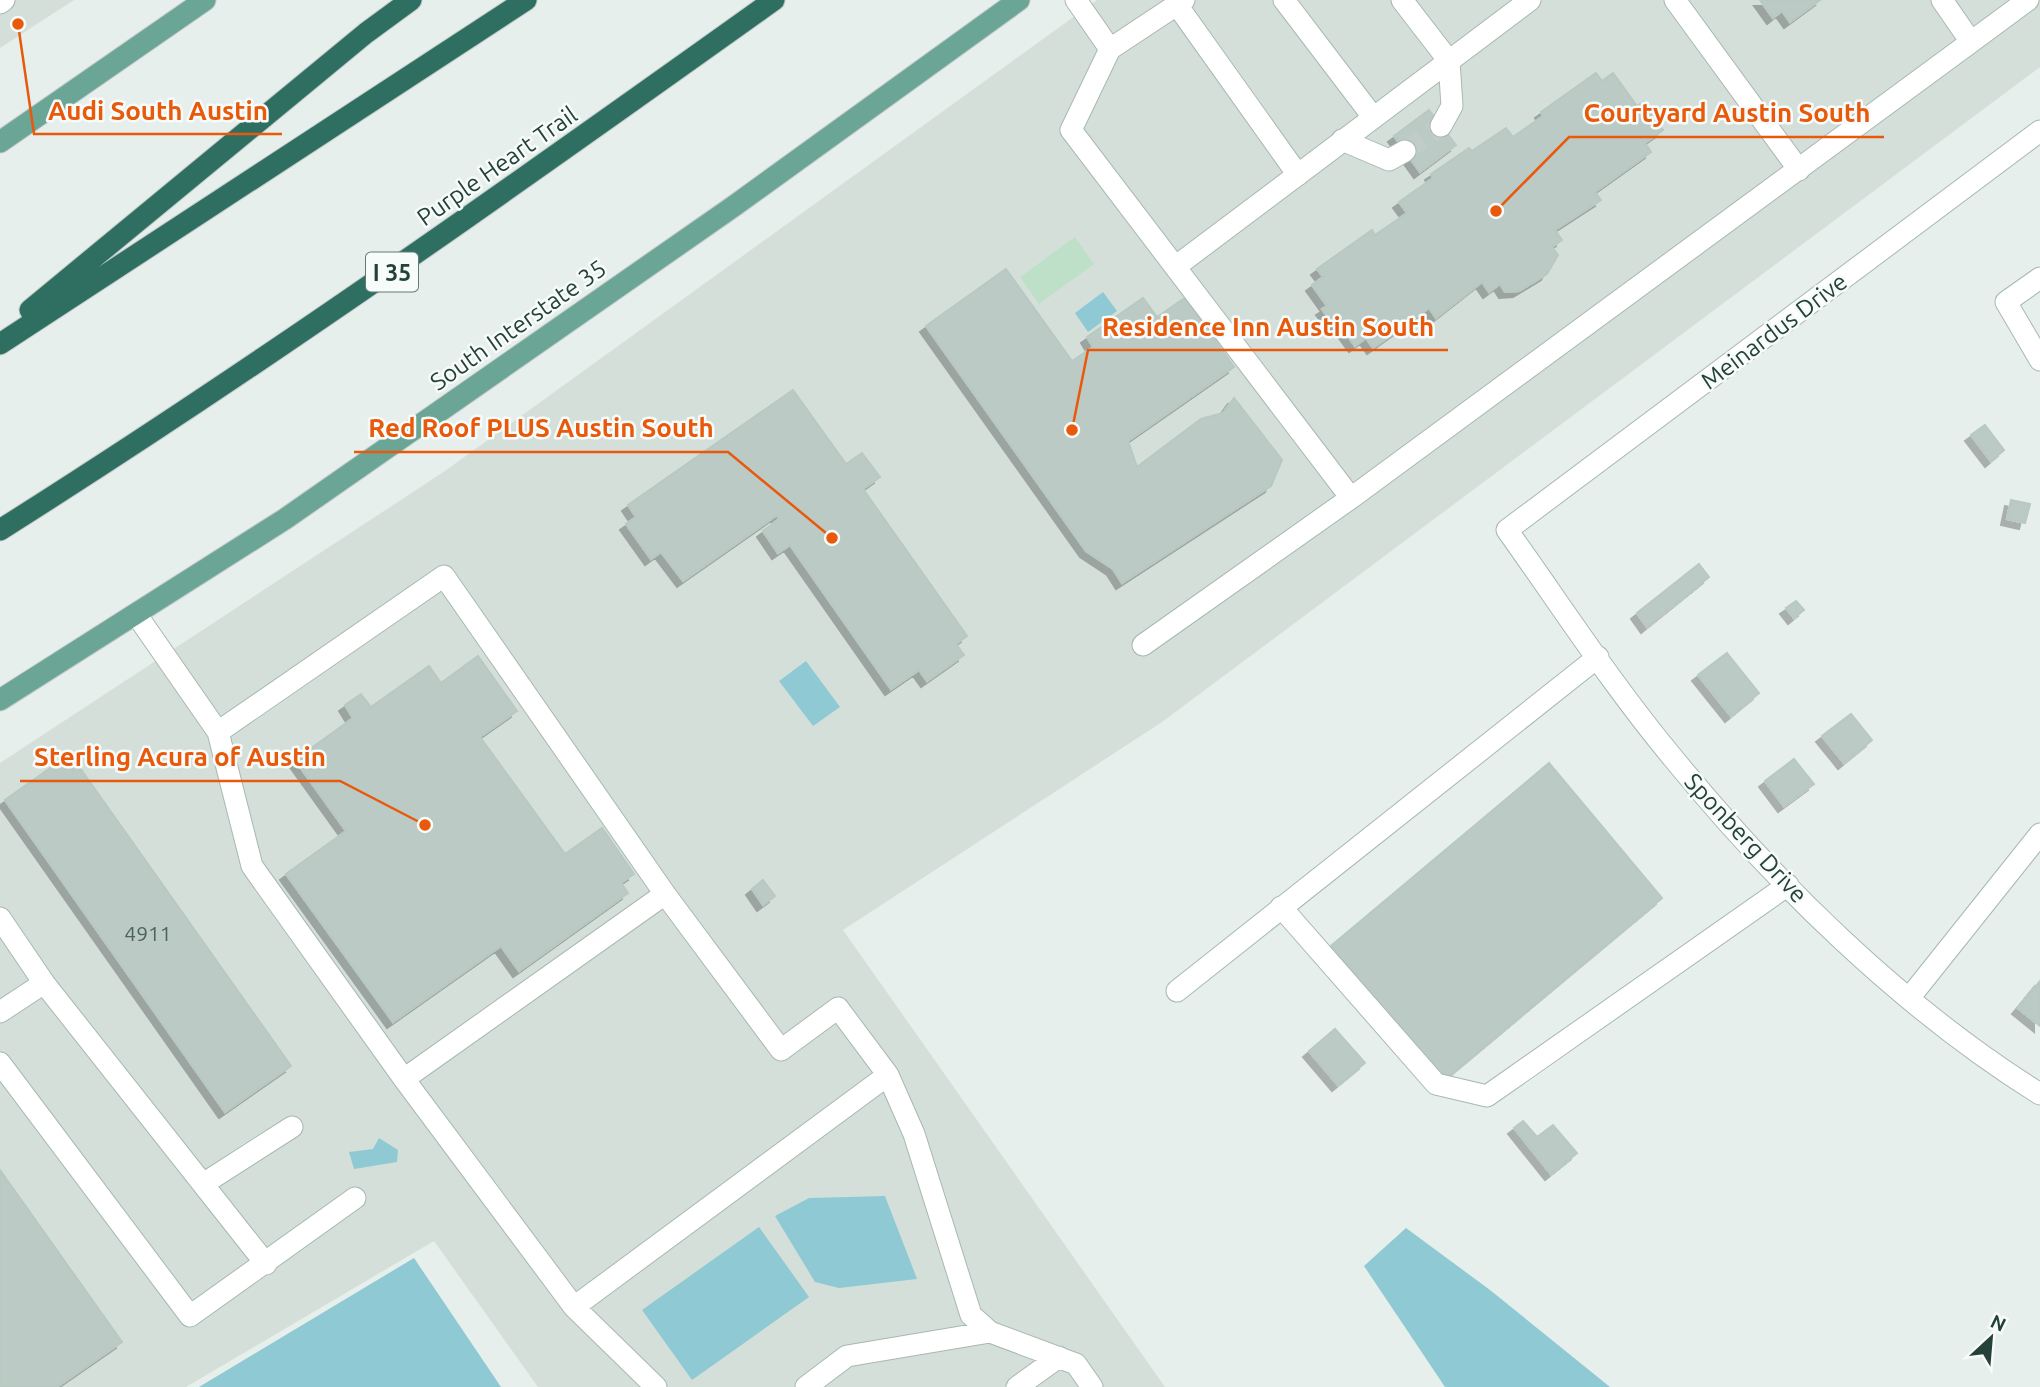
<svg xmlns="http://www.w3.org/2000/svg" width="2040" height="1387" viewBox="0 0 2040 1387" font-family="Ubuntu,sans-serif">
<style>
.built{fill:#d4dfda}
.green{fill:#bfe0c8}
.water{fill:#8ec9d4}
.building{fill:#bbcac4;stroke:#b8c9c2;stroke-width:2;filter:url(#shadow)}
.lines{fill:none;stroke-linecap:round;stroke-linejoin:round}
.minor-tunnel{stroke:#bfccc8;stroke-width:21;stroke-dasharray:21 10;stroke-linecap:butt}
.minor-casing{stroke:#a8b8b2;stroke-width:23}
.major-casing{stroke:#c2cac8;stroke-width:23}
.highway-casing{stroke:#c2cac8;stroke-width:23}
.minor{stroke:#fff;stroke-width:21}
.major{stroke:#6aa596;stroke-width:21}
.highway{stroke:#2f6f62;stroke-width:21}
.labels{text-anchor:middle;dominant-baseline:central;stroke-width:5;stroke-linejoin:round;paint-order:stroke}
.number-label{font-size:21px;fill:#4a645c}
.shield{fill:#f7fbf9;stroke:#637a73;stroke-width:2}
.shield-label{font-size:23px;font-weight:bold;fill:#24423a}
.street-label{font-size:24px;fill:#24423a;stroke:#f7fbf9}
.leader{fill:none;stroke:#e8590c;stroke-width:2.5}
.callout-dot{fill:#e8590c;stroke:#f7fbf9;stroke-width:2.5}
.callout-label{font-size:26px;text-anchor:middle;font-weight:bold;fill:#e8590c;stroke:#f7fbf9;stroke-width:5;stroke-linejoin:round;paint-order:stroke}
</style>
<defs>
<filter id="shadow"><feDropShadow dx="-6" dy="6" stdDeviation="0" flood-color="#0004"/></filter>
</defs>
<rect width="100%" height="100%" fill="#e6efeb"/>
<!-- built -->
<path class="built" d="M0,0H74L0,48Z
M1097,0H2040V67L1162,722L843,930L1165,1387H538L434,1241L186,1387H0V763L445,471Z"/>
<!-- green -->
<path class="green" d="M1075,237L1094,264L1039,304L1020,277Z"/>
<!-- water -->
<path class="water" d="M1103,292L1117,311L1088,332L1075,313Z
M806,661L840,707L813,726L779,681Z
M379,1138L398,1150L397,1162L354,1169L349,1152L373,1149Z
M885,1196L917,1279L839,1288L815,1282L775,1216L809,1198Z
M759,1227L809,1297L692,1380L642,1310Z
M1406,1228L1490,1290L1610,1387H1445L1364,1266Z
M414,1258L501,1387H199Z"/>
<!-- building -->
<path class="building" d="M1760,0H1820L1790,22L1782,11L1773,18Z
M1596,73L1602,81L1613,73L1637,106L1643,102L1663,130L1645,143L1651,152L1595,192L1601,200L1555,230L1562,240L1552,247L1558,255L1547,274L1519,291L1505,292L1500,284L1489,292L1482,282L1436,318L1429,308L1373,348L1366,338L1355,346L1341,327L1337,330L1322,309L1327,306L1312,285L1323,277L1317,269L1372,230L1375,235L1407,213L1399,202L1433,178L1431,174L1469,148L1472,151L1506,128L1513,137L1543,116L1541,112Z
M1429,110L1456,145L1420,172L1394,136Z
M1006,269L1072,361L1093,347L1087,337L1143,298L1157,317L1185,298L1234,367L1128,441L1137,467L1201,419L1223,413L1234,398L1282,460L1271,486L1122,583L1113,569L1086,551L926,326Z
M793,390L846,464L862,453L880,477L863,489L967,636L956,644L964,655L927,681L919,670L891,689L790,545L778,553L763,531L779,519L777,515L683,581L661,552L651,559L626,524L636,517L628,505Z
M1985,425L2004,450L1991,461L1971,435Z
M2011,500L2030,504L2025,523L2007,519Z
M1699,564L1709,577L1647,627L1637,613Z
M1796,601L1804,610L1794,618L1786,608Z
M1727,653L1759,693L1731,716L1698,675Z
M478,656L517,711L480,737L565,854L602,828L634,874L621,883L628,893L519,971L501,946L393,1022L286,874L346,831L295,760L353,718L345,705L361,694L371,707L429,666L441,683Z
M1851,714L1872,740L1844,763L1822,736Z
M70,754L291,1066L225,1112L5,800Z
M1794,759L1814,784L1784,806L1765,781Z
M1549,763L1662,898L1443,1081L1331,946Z
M763,880L775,896L763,905L752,889Z
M2040,981V1026L2018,1008Z
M1335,1029L1365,1063L1338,1085L1309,1051Z
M1523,1121L1537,1137L1553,1125L1577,1153L1551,1174L1514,1128Z
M0,1170L122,1342L57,1387H0Z"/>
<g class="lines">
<!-- minor-tunnel -->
<path class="minor-tunnel" d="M1405,151L1441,126"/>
<!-- minor casing -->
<g class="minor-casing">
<path id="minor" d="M1076,0L1110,49L1071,130L1351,498L1971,42
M1284,0L1373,117
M1402,0L1449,61L1452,106L1441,126
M1675,0L1799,170
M1942,0L1971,42L2028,0
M0,3L4,0
M1177,5L1298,175
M1110,49L1184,0
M2040,131L1507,530C1562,607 1613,686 1673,758C1775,883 1902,1008 2040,1094
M1342,140L1389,160L1405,151
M1175,267L1530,0
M2040,278L2006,302L2040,360
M136,614L218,732L252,866L404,1079L574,1307L888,1075L838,1008L781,1050L665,894L444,576L218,732
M1143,645L1351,498
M1281,907L1436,1084L1487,1096L1788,885
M0,918L44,983L266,1264
M1177,991L1598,657
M1910,997L2040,834
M0,1012L44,983
M0,1063L190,1316L355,1198
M888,1075L914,1134L971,1315L990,1332L1076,1364L1092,1387
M404,1079L665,894
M203,1184L292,1127
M574,1307L656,1387
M806,1387L847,1356L990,1332
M1017,1387L1059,1357"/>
</g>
<!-- major casing -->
<g class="major-casing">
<path id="major" d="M0,142L205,0
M0,700L285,519L734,206L1019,0"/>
</g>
<!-- highway casing -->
<g class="highway-casing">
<path id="highway" d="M30,310L366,33L411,0
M0,344L526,0
M0,530C265,363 519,182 774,0"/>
</g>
<!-- minor -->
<use href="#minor" class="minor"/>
<!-- major -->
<use href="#major" class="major"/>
<!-- highway -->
<use href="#highway" class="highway"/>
</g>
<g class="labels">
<!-- number labels -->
<g class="number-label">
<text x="148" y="933">4911</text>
</g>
<!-- shield labels -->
<rect class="shield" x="366" y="252.5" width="52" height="39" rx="5"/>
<g class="shield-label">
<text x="392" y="272">I 35</text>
</g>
<!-- street labels -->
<g class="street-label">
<text transform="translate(497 166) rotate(-35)">Purple Heart Trail</text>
<text transform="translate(518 325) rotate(-35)">South Interstate 35</text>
<text transform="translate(1774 331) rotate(-37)">Meinardus Drive</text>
<text transform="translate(1746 838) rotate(47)">Sponberg Drive</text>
</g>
</g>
<!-- callouts -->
<path class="leader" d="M18 24L34 134H282M1496 211L1569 137H1884M1072 430L1088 350H1448M832 538L728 452H354M425 825L340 781H20"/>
<g class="callout-dot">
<circle cx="18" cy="24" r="7"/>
<circle cx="1496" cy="211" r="7"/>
<circle cx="1072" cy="430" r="7"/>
<circle cx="832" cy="538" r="7"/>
<circle cx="425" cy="825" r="7"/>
</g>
<g class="callout-label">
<text x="158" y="120">Audi South Austin</text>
<text x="1727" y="122">Courtyard Austin South</text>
<text x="1268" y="336">Residence Inn Austin South</text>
<text x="541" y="437">Red Roof PLUS Austin South</text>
<text x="180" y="766">Sterling Acura of Austin</text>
</g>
<!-- north arrow -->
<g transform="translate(1991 1338) rotate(26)" stroke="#f7fbf9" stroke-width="5" paint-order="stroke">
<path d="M0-5L12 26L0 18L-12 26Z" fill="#24423a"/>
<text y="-10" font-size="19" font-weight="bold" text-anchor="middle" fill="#24423a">N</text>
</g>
</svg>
